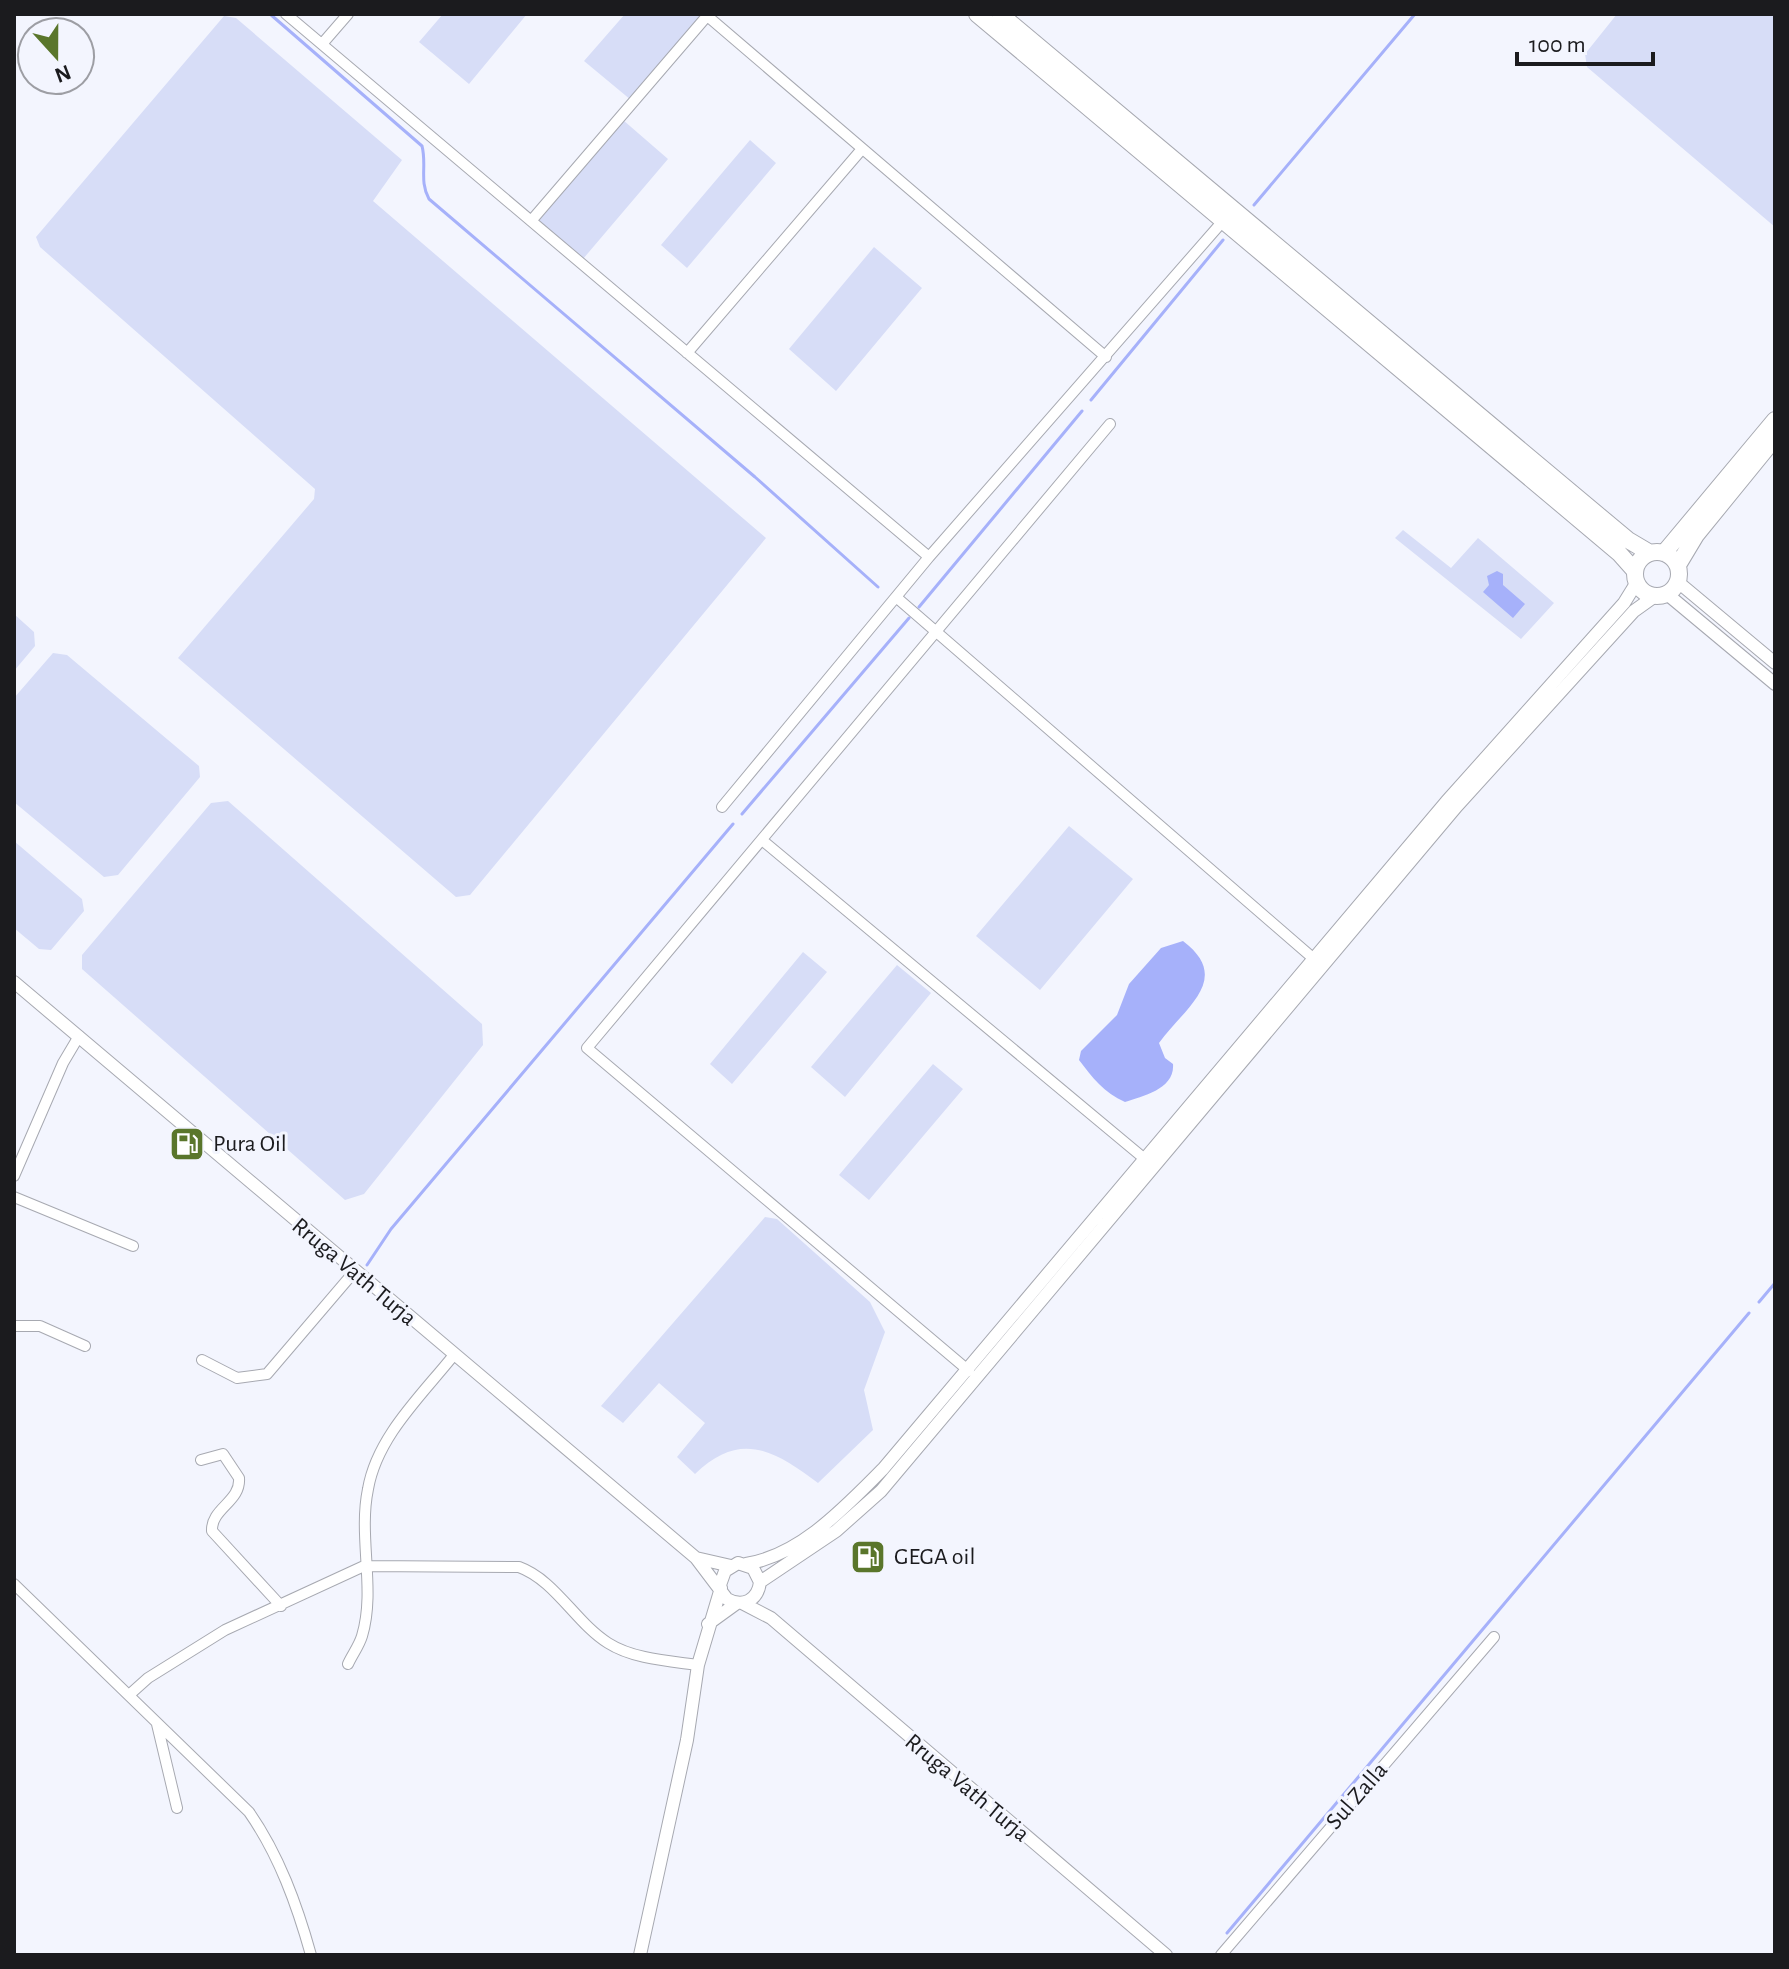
<svg xmlns="http://www.w3.org/2000/svg" width="1789" height="1969" viewBox="0 0 1789 1969" font-family="'Alegreya Sans',sans-serif">
<style>
.green{fill:#d7ddf7}
.water{fill:#a6b1fa}
.lines{fill:none;stroke-linecap:round;stroke-linejoin:round}
.stream{stroke:#a6b1fa;stroke-width:3}
.minor-casing{stroke:#a7a9b1;stroke-width:12}
.tertiary-casing{stroke:#a7a9b1;stroke-width:14}
.primary-casing{stroke:#a7a9b1;stroke-width:18}
.minor{stroke:#fff;stroke-width:10}
.tertiary{stroke:#fff;stroke-width:12}
.primary{stroke:#fff;stroke-width:16}
.labels{text-anchor:middle;dominant-baseline:central;stroke-width:6;stroke-linejoin:round;paint-order:stroke}
.poi-label{font-size:24px;fill:#1b1b1e;stroke:#f3f5fe;text-anchor:start}
.street-label{font-size:24px;fill:#1b1b1e;stroke:#f3f5fe}
</style>
<rect width="100%" height="100%" fill="#f3f5fe"/>
<!-- green -->
<path class="green" d="M443,14H527L469,84L419,42Z
M625,14H698L702,17L631,100L584,61Z
M1617,14H1775V227L1587,67L1585,54Z
M224,16L236,18L402,160L373,201L766,538L470,895L456,897L178,658L314,499L315,489L40,247L36,237Z
M623,120L668,159L583,259L537,220Z
M750,140L776,163L687,268L661,245Z
M874,247L922,288L836,391L789,349Z
M1403,530L1451,568L1478,538L1554,603L1521,639L1395,538Z
M14,614L34,632L35,646L14,671Z
M53,653L67,655L199,766L200,777L118,875L104,877L14,802V698Z
M228,801L482,1024L483,1045L364,1194L345,1200L82,969V955L211,803Z
M1069,826L1133,879L1040,990L976,936Z
M14,841L82,899L84,911L51,950L39,949L14,928Z
M803,952L827,972L732,1084L710,1064Z
M897,965L931,993L845,1097L811,1067Z
M933,1064L963,1089L869,1200L839,1175Z
M765,1217L777,1219L870,1302L885,1332L864,1390L873,1430L818,1483C774,1450 740,1430 695,1474L677,1457L705,1423L659,1383L623,1423L601,1406Z"/>
<!-- water -->
<path class="water" d="M1497,571L1503,574V585L1525,604L1513,618L1483,592L1489,585L1487,576Z
M1183,941C1233,979 1185,1007 1159,1043L1165,1058L1173,1064C1175,1089 1143,1096 1125,1102C1104,1093 1092,1077 1079,1060L1081,1051L1117,1015L1129,984L1161,948Z"/>
<g class="lines">
<!-- stream -->
<path class="stream" d="M270,14L422,146C427,165 419,181 429,199L755,477L878,587
M1254,205L1415,14
M1091,400L1223,240
M919,607L1082,411
M742,814L909,618
M367,1265L391,1229L733,824
M1759,1302L1775,1283
M1227,1933L1749,1313"/>
<!-- minor casing -->
<g class="minor-casing">
<path id="minor" d="M286,14L929,557
M705,14L1106,357
M322,44L348,14
M531,221L707,16
M687,353L862,149
M896,597L1314,959
M722,807L929,557L1223,221
M762,840L1146,1160
M14,1176L63,1063L79,1036
M14,1197L133,1246
M14,1326H40L85,1346
M202,1360L237,1378L267,1374L354,1272
M969,1371L587,1048L1110,424
M201,1460L223,1454L239,1478C241,1502 211,1508 212,1531L281,1606
M14,1584L249,1812C279,1855 297,1905 311,1955
M348,1664C352,1655 359,1646 362,1636C376,1590 358,1537 368,1489C377,1437 421,1396 453,1356
M129,1695L148,1678L225,1630L364,1566L519,1567C555,1580 576,1623 608,1643C633,1659 669,1661 698,1665
M157,1724L177,1808
M1221,1955L1494,1637"/>
</g>
<!-- tertiary casing -->
<g class="tertiary-casing">
<path id="tertiary" d="M1678,582L1775,663
M1667,594L1775,684
M14,982L696,1558L727,1599C743,1608 758,1600 760,1582L753,1568L738,1563L725,1571L720,1585
M696,1558L731,1566
M746,1564C801,1555 845,1507 883,1469L1446,802L1624,603L1637,582
M760,1582L836,1531L881,1491L1457,806L1634,611L1655,596
M742,1603L771,1618L1166,1955
M708,1624L737,1603
M640,1955L687,1740L698,1665L721,1588"/>
</g>
<!-- primary casing -->
<g class="primary-casing">
<path id="primary" d="M977,14L1619,553L1635,571
M1000,14L1628,540L1650,553
M1635 574a22 22 0 1 1 44 0a22 22 0 1 1-44 0Z
M1664,553L1775,420
M1678,565L1696,535L1775,438"/>
</g>
<!-- minor -->
<use href="#minor" class="minor"/>
<!-- tertiary -->
<use href="#tertiary" class="tertiary"/>
<!-- primary -->
<use href="#primary" class="primary"/>
</g>
<!-- icons -->
<defs>
<g id="fuel-square" transform="scale(1.8)"><rect x="-9" y="-9" width="18" height="18" rx="4" fill="#5a762b" stroke="#f3f5fe"/><path d="M-5.5-6h7V0h2V4h1.3V-2.5L3-4.5l.8-.8L6-3V5H2.5V1h-1V6h-7ZM-4.2-4.7v3.2H.2V-4.7Z" fill="#fff"/></g>
</defs>
<g fill-rule="evenodd">
<use href="#fuel-square" x="187" y="1144"/>
<use href="#fuel-square" x="868" y="1557"/>
</g>
<g class="labels">
<!-- poi labels -->
<g class="poi-label">
<text x="213" y="1144">Pura Oil</text>
<text x="894" y="1557">GEGA oil</text>
</g>
<!-- street labels -->
<g class="street-label">
<text transform="translate(354 1272) rotate(40)">Rruga Vath Turja</text>
<text transform="translate(967 1788) rotate(40)">Rruga Vath Turja</text>
<text transform="translate(1357 1796) rotate(-49)">Sul Zalla</text>
</g>
</g>
<!-- border -->
<rect width="1789" height="1969" fill="none" stroke="#1b1b1e" stroke-width="32"/>
<!-- north arrow -->
<g transform="translate(56 56) rotate(159)"><circle r="38" fill="#f3f5fe" stroke="#9d9ea4" stroke-width="2"/>
<path d="M0-6L14 30L0 20L-14 30Z" fill="#5a762b"/>
<text y="-12" font-size="22" font-weight="bold" text-anchor="middle" fill="#1b1b1e">N</text>
</g>
<!-- scale -->
<path d="M1517 52v12h136v-12" fill="none" stroke="#1b1b1e" stroke-width="4"/>
<text x="1529" y="52" font-size="24" fill="#1b1b1e" stroke="#f3f5fe" stroke-width="6" paint-order="stroke">100 m</text>
</svg>
